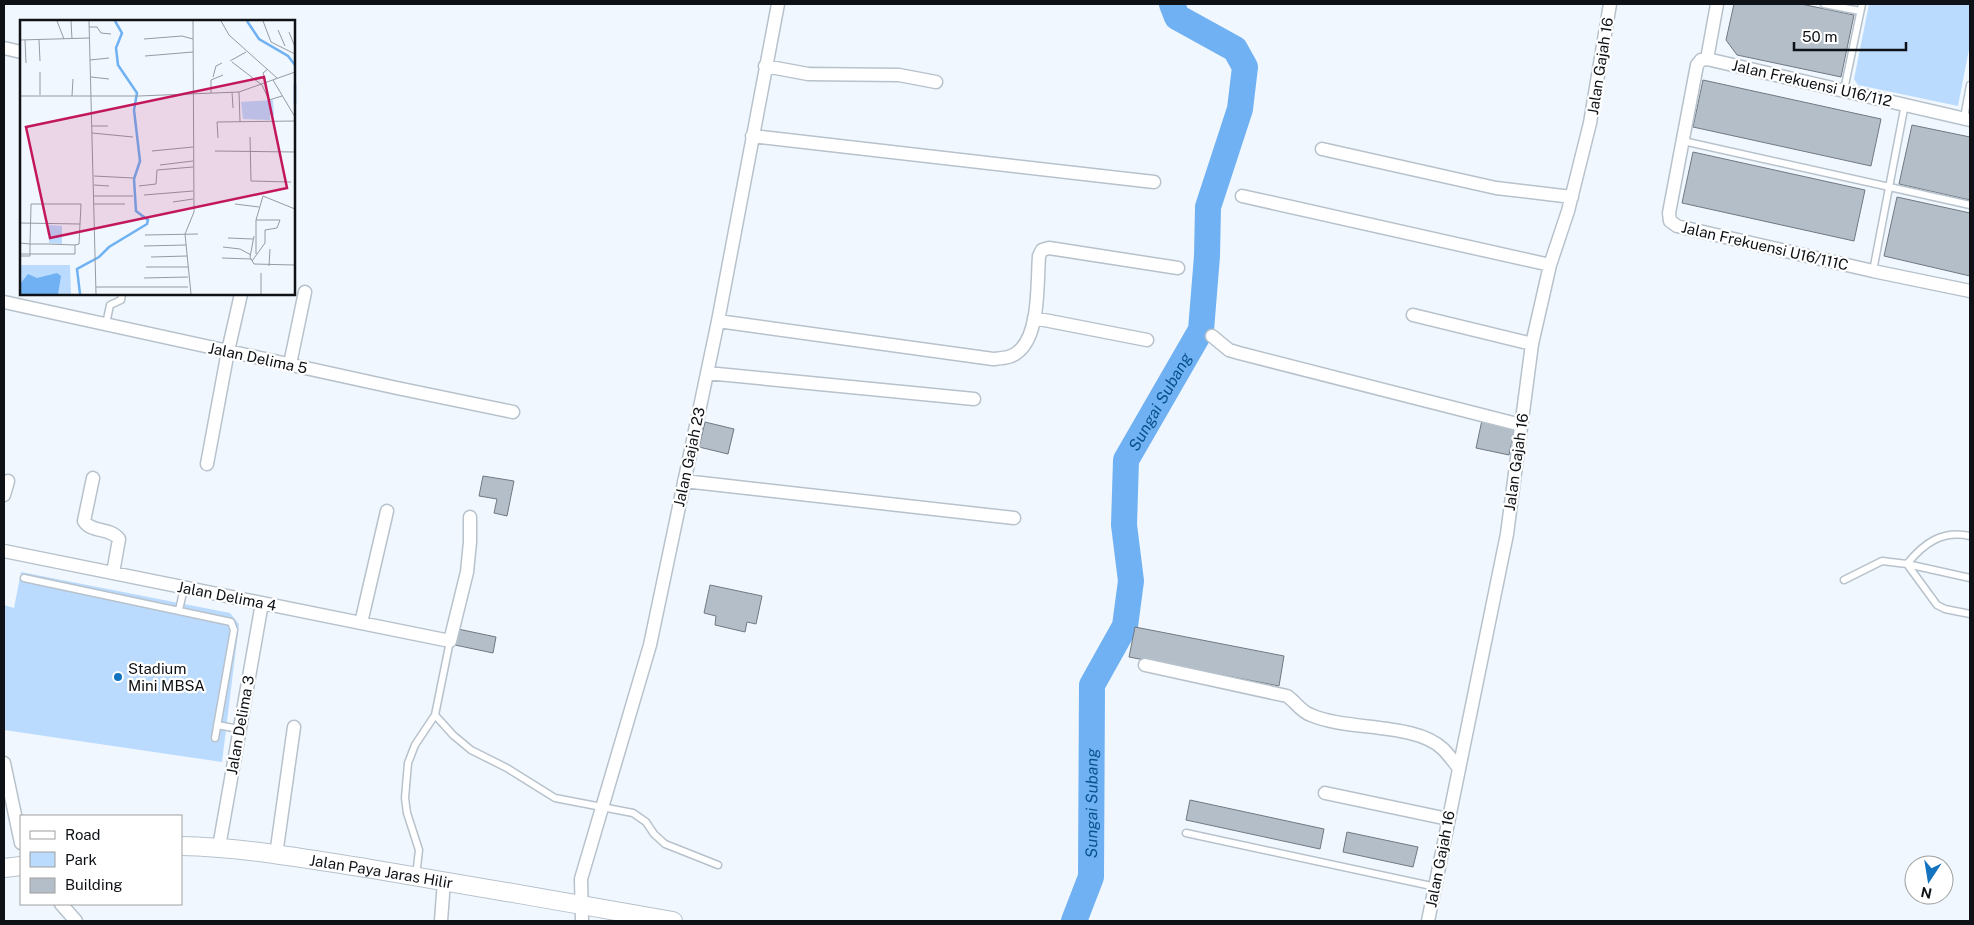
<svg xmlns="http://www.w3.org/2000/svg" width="1974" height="925" viewBox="0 0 1974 925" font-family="'Public Sans',sans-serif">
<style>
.green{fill:#bbdbfe}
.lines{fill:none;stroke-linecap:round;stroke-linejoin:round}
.river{stroke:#6fb1f2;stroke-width:26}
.building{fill:#b3bec8;stroke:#707983}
.lane-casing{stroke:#b7c2cc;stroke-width:9}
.street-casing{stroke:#b7c2cc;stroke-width:15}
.secondary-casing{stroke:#b7c2cc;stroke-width:20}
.lane{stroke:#fff;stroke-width:6}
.street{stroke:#fff;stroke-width:12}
.secondary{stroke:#fff;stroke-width:18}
.poi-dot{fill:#1373bf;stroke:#fff;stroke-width:2}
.labels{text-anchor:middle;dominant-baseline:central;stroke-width:4.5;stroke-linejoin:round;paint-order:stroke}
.street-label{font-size:15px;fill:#0e1115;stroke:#fff}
.poi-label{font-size:15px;fill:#0e1115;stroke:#fff;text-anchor:start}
.water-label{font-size:16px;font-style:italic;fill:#08538e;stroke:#fff}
.inset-river{fill:none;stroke:#6fb1f2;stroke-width:2.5}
.inset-road{fill:none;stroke:#969ba1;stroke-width:1}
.view{fill:#c2185b;fill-opacity:0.15;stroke:#c2185b;stroke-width:2.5}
.inset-edge{fill:none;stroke:#0e1115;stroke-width:2.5}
</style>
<rect width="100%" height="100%" fill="#f1f7fe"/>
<!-- green -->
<path class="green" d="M1869,4H1970V44L1958,106L1858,85L1854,79Z
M21,572L230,613L239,624L222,762L4,730V605L14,608Z"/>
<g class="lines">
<!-- river -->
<path class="river" id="s1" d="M1074,921L1091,877L1092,685L1125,626L1131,581L1124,525L1126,460L1201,330L1207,256L1208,207L1240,109L1245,67L1235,49L1177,17L1172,4"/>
</g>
<!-- building -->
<path class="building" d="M1734,4H1801L1854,15L1841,77L1737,55L1726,40Z
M1703,80L1881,119L1871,166L1693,127Z
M1912,125L1970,137V200L1899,184Z
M1693,152L1865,190L1854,241L1682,203Z
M1897,197L1970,213V276L1884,256Z
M1482,420L1515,427L1509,455L1476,448Z
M705,422L734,429L728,454L699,447Z
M483,476L514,481L507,516L494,513L497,499L479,496Z
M710,585L762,596L756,624L747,622L745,632L715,625L716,616L704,613Z
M1135,627L1284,656L1279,686L1129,657Z
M458,629L496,637L493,653L455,645Z
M1190,800L1324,829L1320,849L1186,820Z
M1347,832L1418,847L1413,867L1343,852Z"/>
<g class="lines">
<!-- lane casing -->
<g class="lane-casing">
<path id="lane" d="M1824,4L1860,11
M1844,90L1862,4
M1964,118L1970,85
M1683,141L1970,205
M1873,271L1905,104
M106,324L110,305L121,300L122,294
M1970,536C1942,530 1924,543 1907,564L1937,605L1945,609L1970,614
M24,578L231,622L234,630L215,738
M1844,580L1882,561L1907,564L1970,578
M179,610L184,588
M435,715L453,735L471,750L507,768L555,798L633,813L646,822L654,834L665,844L718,865
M217,725L239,729
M1186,833L1436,887
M416,876L419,850L407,813L405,798L408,763L415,745L435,715L450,641"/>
</g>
<!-- street casing -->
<g class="street-casing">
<path id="street" d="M4,48L21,52
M1707,59L1717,4
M765,66L808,74L899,75L936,82
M1970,120L1707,59L1701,60L1697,65L1669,213L1670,221L1677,226L1873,271L1970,291
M752,136L1154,182
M1322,149L1496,188L1572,197
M1242,196L1550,265
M4,302L397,388L513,412
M1413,315L1532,344
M1034,318L1147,340
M718,321L993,359C1003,358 1012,358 1019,351C1040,333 1037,282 1039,256L1042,250L1049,248L1178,268
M1212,336L1229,350L1239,353L1521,425
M290,364L305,292
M707,373L974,399
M207,464L228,351L241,294
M93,478L84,521C91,533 110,527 119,539L113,573
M684,481L1014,518
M4,495L8,481
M4,551L450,641L467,572L470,542V517
M361,623L387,511
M1145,665L1287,696C1296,702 1301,712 1311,715C1347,731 1415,722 1443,749C1449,755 1453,761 1458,767
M4,763L21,843
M1325,793L1448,819
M219,847L262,603
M276,855L294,727
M61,904L76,921
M441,921L444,881
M582,921L581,879L650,645L718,321L778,4
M1428,921L1507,534L1532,344L1550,265L1568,211L1590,123L1610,4"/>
</g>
<!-- secondary casing -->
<g class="secondary-casing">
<g id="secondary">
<path id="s2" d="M181,846C243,847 305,859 366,868C468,885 571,903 673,921"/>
<path d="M4,868L21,866"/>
</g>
</g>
<!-- lane -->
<use href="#lane" class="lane"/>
<!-- street -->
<use href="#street" class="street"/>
<!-- secondary -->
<use href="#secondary" class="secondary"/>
</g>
<!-- markers -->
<circle class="poi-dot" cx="118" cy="677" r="5"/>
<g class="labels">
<!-- street labels -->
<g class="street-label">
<text transform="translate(1600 66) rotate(-81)">Jalan Gajah 16</text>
<text transform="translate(1812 83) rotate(13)">Jalan Frekuensi U16/112</text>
<text transform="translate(1765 246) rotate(13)">Jalan Frekuensi U16/111C</text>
<text transform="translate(258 358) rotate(12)">Jalan Delima 5</text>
<text transform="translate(689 457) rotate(-78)">Jalan Gajah 23</text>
<text transform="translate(1516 462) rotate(-82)">Jalan Gajah 16</text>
<text transform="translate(227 596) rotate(11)">Jalan Delima 4</text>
<text transform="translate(240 725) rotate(-80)">Jalan Delima 3</text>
<text transform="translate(1440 859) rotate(-79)">Jalan Gajah 16</text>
<text stroke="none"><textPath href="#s2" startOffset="202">Jalan Paya Jaras Hilir</textPath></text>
</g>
<!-- poi labels -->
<g class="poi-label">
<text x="128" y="668">Stadium<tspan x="128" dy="17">Mini MBSA</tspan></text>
</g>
<!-- water labels -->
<g class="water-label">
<text stroke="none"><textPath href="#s1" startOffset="541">Sungai Subang</textPath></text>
<text stroke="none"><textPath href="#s1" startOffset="121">Sungai Subang</textPath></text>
</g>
</g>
<!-- overview -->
<g transform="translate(20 20)">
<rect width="275" height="275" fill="#f1f7fe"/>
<path d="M253,80L254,95H250V100L223,99L221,82ZM29,205L42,206V224L29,223ZM0,245H50L51,274H0Z" fill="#bbdbfe"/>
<path d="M37,253L41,256L38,274H0V264L8,254L17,258Z" fill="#6fb1f2"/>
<path class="inset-river" d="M227,1L239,19L268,36L275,45M275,64V84M60,274L57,249L79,237L89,227L127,204L128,200L116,191L114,159L120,141L114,90L117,73L98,45L96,28L102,13L95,1"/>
<path class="inset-road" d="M37,1L44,19M51,1L52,19M69,1L76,274M201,1L209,15L257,58M243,1L251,22L275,34M69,7H77L81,13L91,14M258,10L265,26M269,12L275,27M124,19L162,16L173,19M0,20L69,18M5,20L6,43M19,20L20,41M125,36L173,32M70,40L89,38M210,41L226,32M212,42L242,65L249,80L262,76M71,57L89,59M193,57L196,46L202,43M253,60L275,97M246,63L243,53L248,49M212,72L213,88M219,72L220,102M191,73V60L203,55M20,75V52M0,76H119L219,72L275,52M52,76L53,59M72,106H88M72,113L113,117M230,117L231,161L271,162M198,118L197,102L275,101M132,131L173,127M195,131L275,132M140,145L173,141M74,156L113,158M74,165L89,166M119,166L136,164L137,150L173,147M124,175L173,171M74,176H113M153,182L173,179M73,184H105M215,184L239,187M236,200L243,176L275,189M0,203L60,204M125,215L178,214M234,216L230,237L234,244L275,245M208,218L233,219M0,223L10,224H28L55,225L59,224L61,184H11V186L10,224V236H0M124,226L166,225M203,227L220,229L231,235M0,234H55V225M131,237L167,236M202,238L231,239M232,241L245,223V210L257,208L260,200H236V234M249,246L250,229M126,247H168M124,258L168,257M76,267H168M171,274L165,214L174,192L173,1M241,274V253"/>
<path class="view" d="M244,57L267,168L30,218L6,107Z"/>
<rect width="275" height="275" class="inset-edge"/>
</g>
<!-- border -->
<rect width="1974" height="925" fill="none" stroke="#0e1115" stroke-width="10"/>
<!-- legend -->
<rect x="20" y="815" width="162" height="90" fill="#ffffff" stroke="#9fa0a1"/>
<rect x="30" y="831" width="25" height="8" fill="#ffffff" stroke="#9fa0a1"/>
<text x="65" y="840" font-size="15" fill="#0e1115">Road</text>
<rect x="30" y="852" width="25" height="15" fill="#bbdbfe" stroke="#9fa0a1"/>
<text x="65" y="865" font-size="15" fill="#0e1115">Park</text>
<rect x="30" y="878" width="25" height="15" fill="#b3bec8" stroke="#9fa0a1"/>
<text x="65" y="890" font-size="15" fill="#0e1115">Building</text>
<!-- north arrow -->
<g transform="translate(1929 880) rotate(192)"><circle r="24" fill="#ffffff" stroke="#9fa0a1"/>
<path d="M0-4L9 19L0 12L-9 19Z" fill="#1373bf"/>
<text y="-8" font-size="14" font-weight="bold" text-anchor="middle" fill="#0e1115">N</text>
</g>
<!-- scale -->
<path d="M1794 42v8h112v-8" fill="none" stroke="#0e1115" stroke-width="2.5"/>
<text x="1802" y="42" font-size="15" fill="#0e1115" stroke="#ffffff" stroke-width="4" paint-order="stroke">50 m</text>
</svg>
